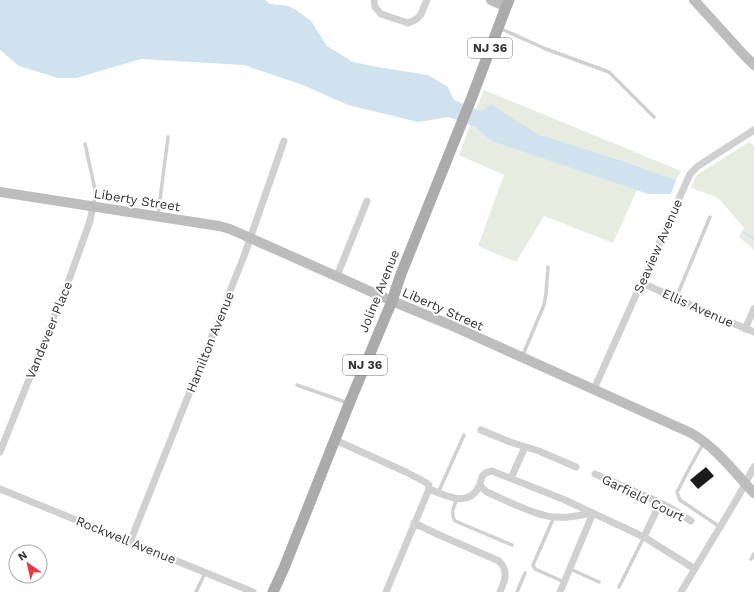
<svg xmlns="http://www.w3.org/2000/svg" width="754" height="592" viewBox="0 0 754 592" font-family="'Work Sans',sans-serif">
<style>
.green{fill:#e6ecdf}
.water{fill:#cfe2ee}
.lines{fill:none;stroke-linecap:round;stroke-linejoin:round}
.stream{stroke:#cfe2ee;stroke-width:2}
.building{fill:#1a1a1a}
.lane{stroke:#d0d0d0;stroke-width:3.5}
.street{stroke:#d0d0d0;stroke-width:7}
.secondary{stroke:#bdbdbd;stroke-width:10}
.primary{stroke:#ababab;stroke-width:11}
.labels{text-anchor:middle;dominant-baseline:central;stroke-width:4;stroke-linejoin:round;paint-order:stroke}
.shield{fill:#fff;stroke:#707070;stroke-width:1}
.shield-label{font-size:12px;font-weight:bold;fill:#333}
.street-label{font-size:13px;fill:#333;stroke:#fff}
</style>
<rect width="100%" height="100%" fill="#fff"/>
<!-- green -->
<path class="green" d="M484,90L681,171L676,180L626,162L538,134L491,104L482,111L476,109Z
M470,125L475,127L491,141L637,190L613,243L544,216L516,262L478,246L504,175L459,155Z
M749,142L754,145V250L739,237L744,228L720,200L714,196L691,188L696,176L700,173Z"/>
<!-- water -->
<path class="water" d="M0,0H265L270,4L281,5L288,6L295,9L311,21L327,46L353,62L377,67L428,75L448,87L454,100L481,111L491,104L538,134L626,162L676,180L671,194H648L491,141L475,127L449,117L418,122L348,105L303,85L244,65L141,59L76,78H58L19,66L0,50Z"/>
<g class="lines">
<!-- stream -->
<path class="stream" d="M743,232L754,239"/>
</g>
<!-- building -->
<path class="building" d="M706,467L714,476L698,489L690,480Z"/>
<g class="lines">
<!-- lane -->
<path class="lane" d="M499,28L546,49L609,72L654,117
M85,144L96,194L93,205
M158,215L168,137
M676,298L710,217
M522,357L544,305L546,293L548,267
M297,385L348,403
M704,442L690,467L677,492L680,500L720,527
M438,493L464,435
M457,499C454,506 450,514 455,521L512,545
M554,517L533,565L535,569L564,582
M751,559L754,554
M570,569L599,582
M619,587L644,537
M196,592L205,573
M517,592L525,573"/>
<!-- street -->
<path class="street" d="M374,0L375,7L381,14L408,23L413,21L418,18L421,14L427,0
M337,276L367,201
M642,283L711,314L754,332
M745,329L754,309
M594,389L690,174L698,166L754,130
M481,430L510,442L539,451L576,467
M335,440L406,472L425,482L429,485V489L386,592
M0,452L70,277L90,221L93,206
M595,474L652,499L672,509L691,521
M511,478L525,447
M0,489L253,592
M429,489C447,496 470,509 480,484
M593,513C577,516 559,520 543,515C524,510 505,500 487,492L482,488L480,484C482,475 483,473 492,471L565,500L644,537L695,569
M414,523L437,534L499,561C509,572 505,580 500,592
M644,537L660,503
M130,542L244,256L284,141
M560,592L593,513
M681,592L738,497L754,467"/>
<!-- secondary -->
<path class="secondary" d="M491,0L506,7
M694,0L744,55L754,65
M0,192L219,226L230,229L392,301L448,324L691,433C717,448 734,472 754,493"/>
<!-- primary -->
<path class="primary" d="M273,592L284,568L349,404L392,301L401,274L472,97L506,7L509,0"/>
</g>
<g class="labels">
<!-- shield labels -->
<g class="shield">
<rect x="468" y="38" width="44" height="20" rx="3"/>
<rect x="343" y="355" width="44" height="20" rx="3"/>
</g>
<g class="shield-label">
<text x="490" y="48">NJ 36</text>
<text x="365" y="365">NJ 36</text>
</g>
<!-- street labels -->
<g class="street-label">
<text transform="translate(137 200) rotate(9)">Liberty Street</text>
<text transform="translate(658 246) rotate(-66)">Seaview Avenue</text>
<text transform="translate(379 291) rotate(-68)">Joline Avenue</text>
<text transform="translate(698 308) rotate(24)">Ellis Avenue</text>
<text transform="translate(443 309) rotate(24)">Liberty Street</text>
<text transform="translate(49 330) rotate(-68)">Vandeveer Place</text>
<text transform="translate(210 342) rotate(-68)">Hamilton Avenue</text>
<text transform="translate(643 498) rotate(26)">Garfield Court</text>
<text transform="translate(126 540) rotate(22)">Rockwell Avenue</text>
</g>
</g>
<!-- north arrow -->
<g transform="translate(28 564) rotate(326)"><circle r="19" fill="#ffffff" stroke="#adadad"/>
<path d="M0-3L7 15L0 10L-7 15Z" fill="#e63946"/>
<text y="-6" font-size="11" font-weight="bold" text-anchor="middle" fill="#333333">N</text>
</g>
</svg>
